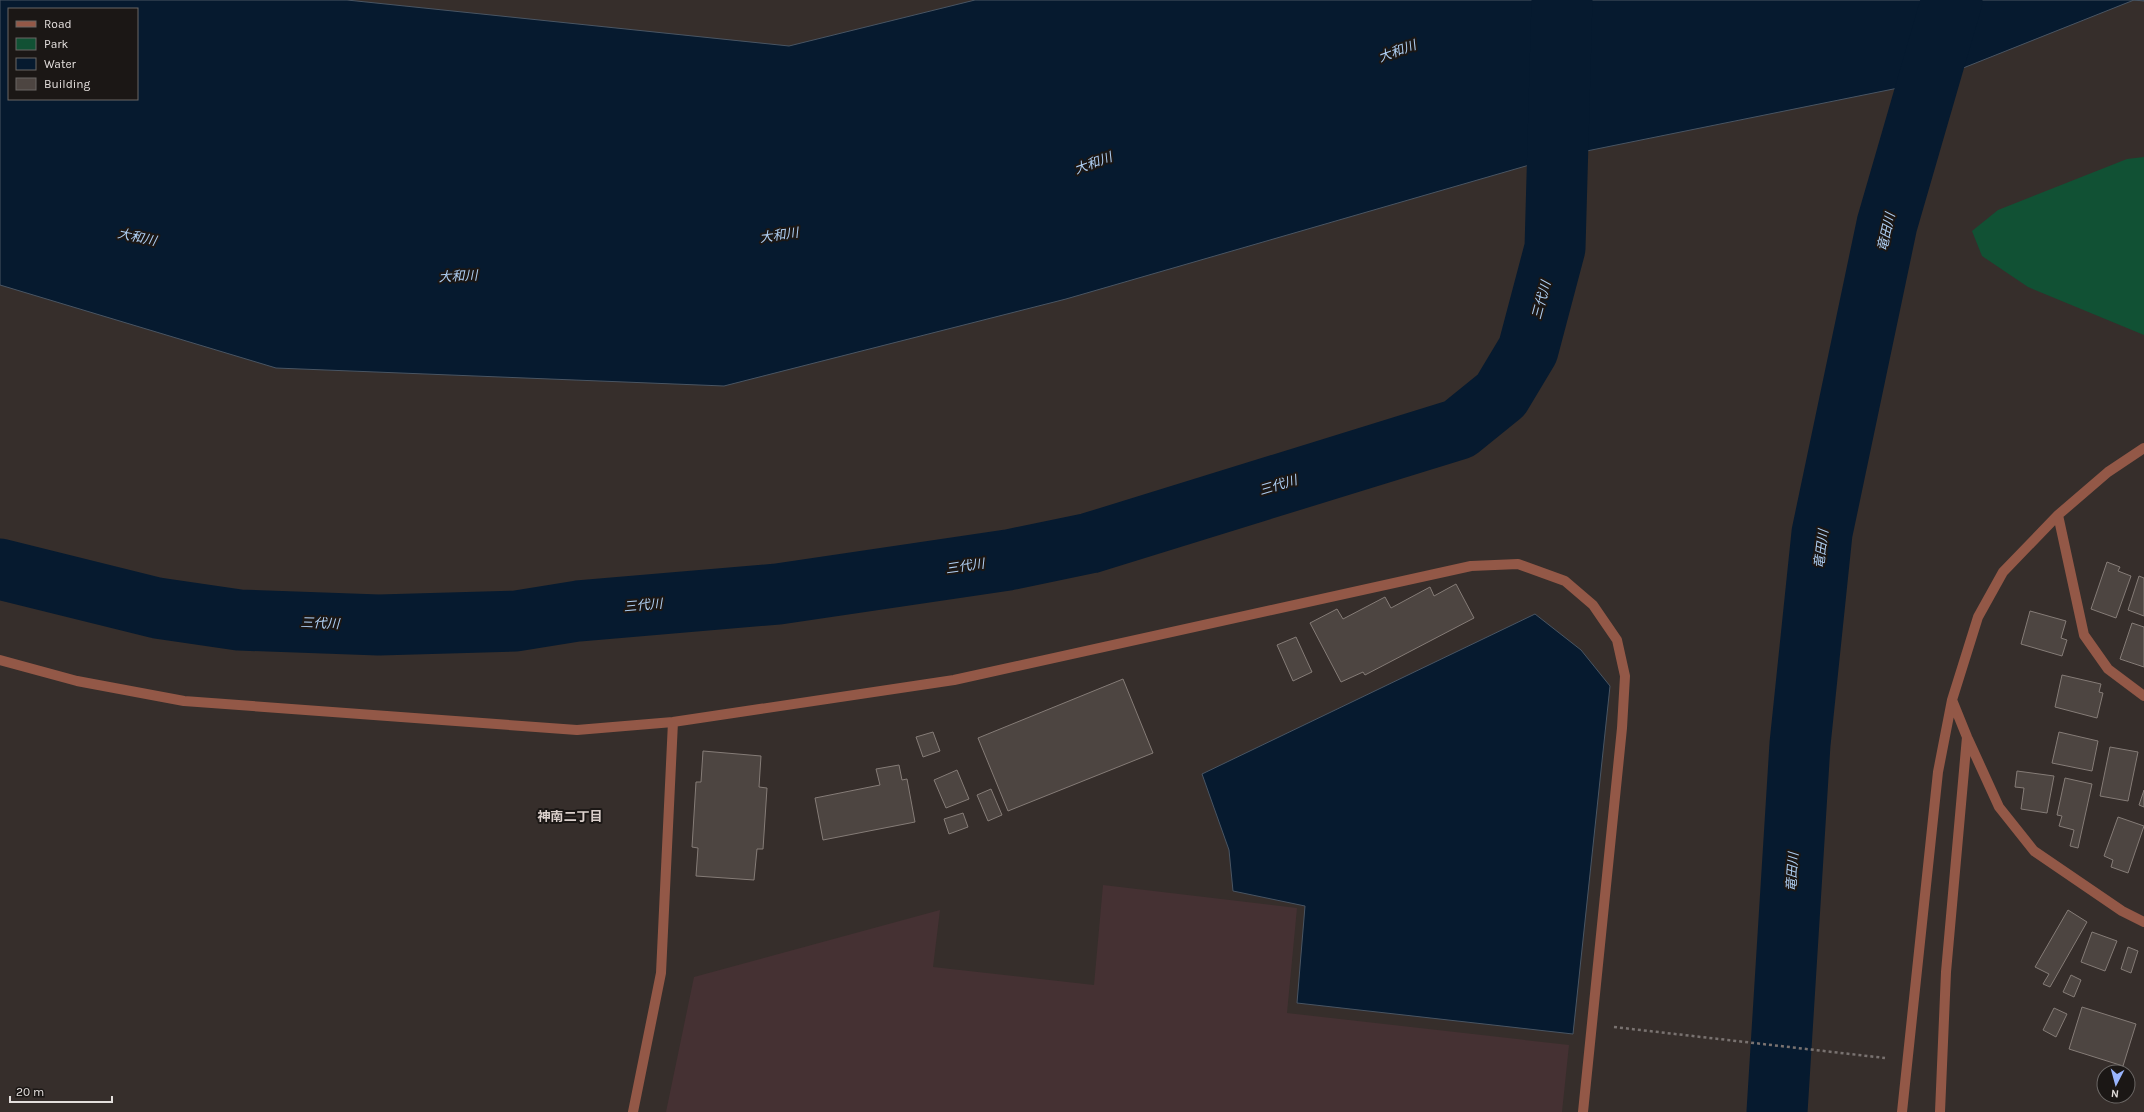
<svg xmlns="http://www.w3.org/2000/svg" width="2144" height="1112" viewBox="0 0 2144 1112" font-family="Karla,'Noto Sans JP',sans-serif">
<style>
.education{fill:#453133}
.green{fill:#115134}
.water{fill:#061a2f;stroke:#495563;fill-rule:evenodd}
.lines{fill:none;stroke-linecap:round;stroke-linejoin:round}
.river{stroke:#061a2f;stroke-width:61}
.building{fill:#4d4541;stroke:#857c77}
.path{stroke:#797270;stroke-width:2.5;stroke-dasharray:3 3;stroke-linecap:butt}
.minor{stroke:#935847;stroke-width:10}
.labels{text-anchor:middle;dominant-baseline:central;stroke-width:4;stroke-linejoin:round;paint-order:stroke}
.water-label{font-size:13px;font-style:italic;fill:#afcff3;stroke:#1b1715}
.neighbourhood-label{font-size:13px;font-weight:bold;fill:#dcd1cd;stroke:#1b1715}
</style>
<rect width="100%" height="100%" fill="#362e2b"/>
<!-- education -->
<path class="education" d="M1103,885L1297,908L1287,1013L1569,1045L1562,1112H666L694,977L940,910L933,967L1094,985Z"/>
<!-- green -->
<path class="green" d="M2144,157V335L2028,287L1982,256L1972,231L1998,210L2127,159Z"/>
<!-- water -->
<path class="water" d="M0,0H347L789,46L975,0H2144V1L2134,0L1928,82L1557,157L1066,299L724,386L276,368L0,285ZM9,9H137V99H9Z
M1535,614L1581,650L1610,686L1573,1034L1297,1003L1305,906L1233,891L1229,850L1202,774Z"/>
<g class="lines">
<!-- river -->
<path class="river" d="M0,569L157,608L239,620L379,625L516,621L578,611L778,594L1008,560L1090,543L1459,429L1501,395L1528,350L1555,248L1562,0
M1777,1112L1800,744L1822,533L1887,224L1952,0"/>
</g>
<!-- building -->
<path class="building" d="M2107,562L2120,567L2118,571L2131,576L2116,618L2091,609Z
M2139,576L2144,578V616L2128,610Z
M1456,584L1474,618L1365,675L1363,672L1341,682L1310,623L1337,609L1343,619L1385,597L1391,608L1430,587L1434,596Z
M2030,611L2066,621L2061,638L2067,640L2062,656L2021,644Z
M2132,623L2144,627V667L2120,659Z
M1296,637L1312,672L1293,681L1277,645Z
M2062,675L2101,684L2099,692L2103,693L2097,718L2055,707Z
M1123,679L1153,753L1008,811L978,738Z
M933,732L940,751L923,757L916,737Z
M2059,732L2098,741L2092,771L2052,763Z
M2110,747L2138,752L2128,801L2100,796Z
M703,751L761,756L759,787L767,788L763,849H757L754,880L696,876L698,848L692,847L696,782H701Z
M899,765L902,780L907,779L915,822L823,840L815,798L880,785L876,769Z
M957,770L969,799L946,808L934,780Z
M2017,771L2054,776L2047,813L2021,809L2024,788L2015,787Z
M2065,778L2092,784L2078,848L2070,846L2074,830L2059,826L2062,816L2057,815Z
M991,789L1002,815L988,821L977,795Z
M2144,790V807L2139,805Z
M963,813L968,827L949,834L944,819Z
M2118,817L2144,826L2128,873L2111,867L2113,860L2104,856Z
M2068,910L2087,922L2050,987L2043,984L2049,974L2035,967Z
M2092,932L2117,941L2105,971L2081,962Z
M2128,947L2138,951L2131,973L2121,969Z
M2071,975L2081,980L2074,997L2063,992Z
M2082,1007L2136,1024L2123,1066L2069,1049Z
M2054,1008L2067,1014L2056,1037L2043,1030Z"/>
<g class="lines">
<!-- path -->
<path class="path" d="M1614,1027L1885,1058"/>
<!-- minor -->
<path class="minor" d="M2058,515L2084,635L2108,669L2144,696
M0,660L77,681L184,701L577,730L673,722L954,680L1471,566L1518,564L1565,581L1593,605L1617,640L1625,676L1622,728L1583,1112
M1968,739L1999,807L2034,851L2122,911L2144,922
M633,1112L661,973L673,722
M1902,1112L1938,772L1952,700L1978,617L2003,572L2058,515L2108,472L2144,448
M1940,1112L1946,972L1967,737L1952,700"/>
</g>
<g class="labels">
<!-- water labels -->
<g class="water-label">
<text transform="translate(1397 51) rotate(-20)">大和川</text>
<text transform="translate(1093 163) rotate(-20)">大和川</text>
<text transform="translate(1886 232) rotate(-77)">竜田川</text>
<text transform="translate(779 235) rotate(-8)">大和川</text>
<text transform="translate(137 237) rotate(12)">大和川</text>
<text transform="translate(458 276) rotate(-3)">大和川</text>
<text transform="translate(1541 300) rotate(-75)">三代川</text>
<text transform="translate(1278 485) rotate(-17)">三代川</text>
<text transform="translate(1821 549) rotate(-83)">竜田川</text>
<text transform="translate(965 566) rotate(-8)">三代川</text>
<text transform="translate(643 605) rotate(-5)">三代川</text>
<text transform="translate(320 623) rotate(2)">三代川</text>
<text transform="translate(1792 872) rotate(-86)">竜田川</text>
</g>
<!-- neighbourhood labels -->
<g class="neighbourhood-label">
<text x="570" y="816">神南二丁目</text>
</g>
</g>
<!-- legend -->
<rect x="8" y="8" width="130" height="92" fill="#1b1715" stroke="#6b6765"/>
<rect x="16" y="21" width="20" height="6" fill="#935847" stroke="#6b6765"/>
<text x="44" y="28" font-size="12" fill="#e4dfdd">Road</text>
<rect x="16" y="38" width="20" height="12" fill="#115134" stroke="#6b6765"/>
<text x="44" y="48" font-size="12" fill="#e4dfdd">Park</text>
<rect x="16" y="58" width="20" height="12" fill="#061a2f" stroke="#6b6765"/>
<text x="44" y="68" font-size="12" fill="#e4dfdd">Water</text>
<rect x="16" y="78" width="20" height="12" fill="#4d4541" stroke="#6b6765"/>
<text x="44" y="88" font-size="12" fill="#e4dfdd">Building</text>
<!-- north arrow -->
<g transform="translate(2116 1084) rotate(186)"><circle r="19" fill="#1b1715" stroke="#6b6765"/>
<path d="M0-3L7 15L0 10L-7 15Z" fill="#9ab5fd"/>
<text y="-6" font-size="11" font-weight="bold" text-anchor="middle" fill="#e4dfdd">N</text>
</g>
<!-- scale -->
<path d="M10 1096v6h102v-6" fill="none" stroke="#e4dfdd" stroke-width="2"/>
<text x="16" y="1096" font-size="12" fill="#e4dfdd" stroke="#1b1715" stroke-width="3" paint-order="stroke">20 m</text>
</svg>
